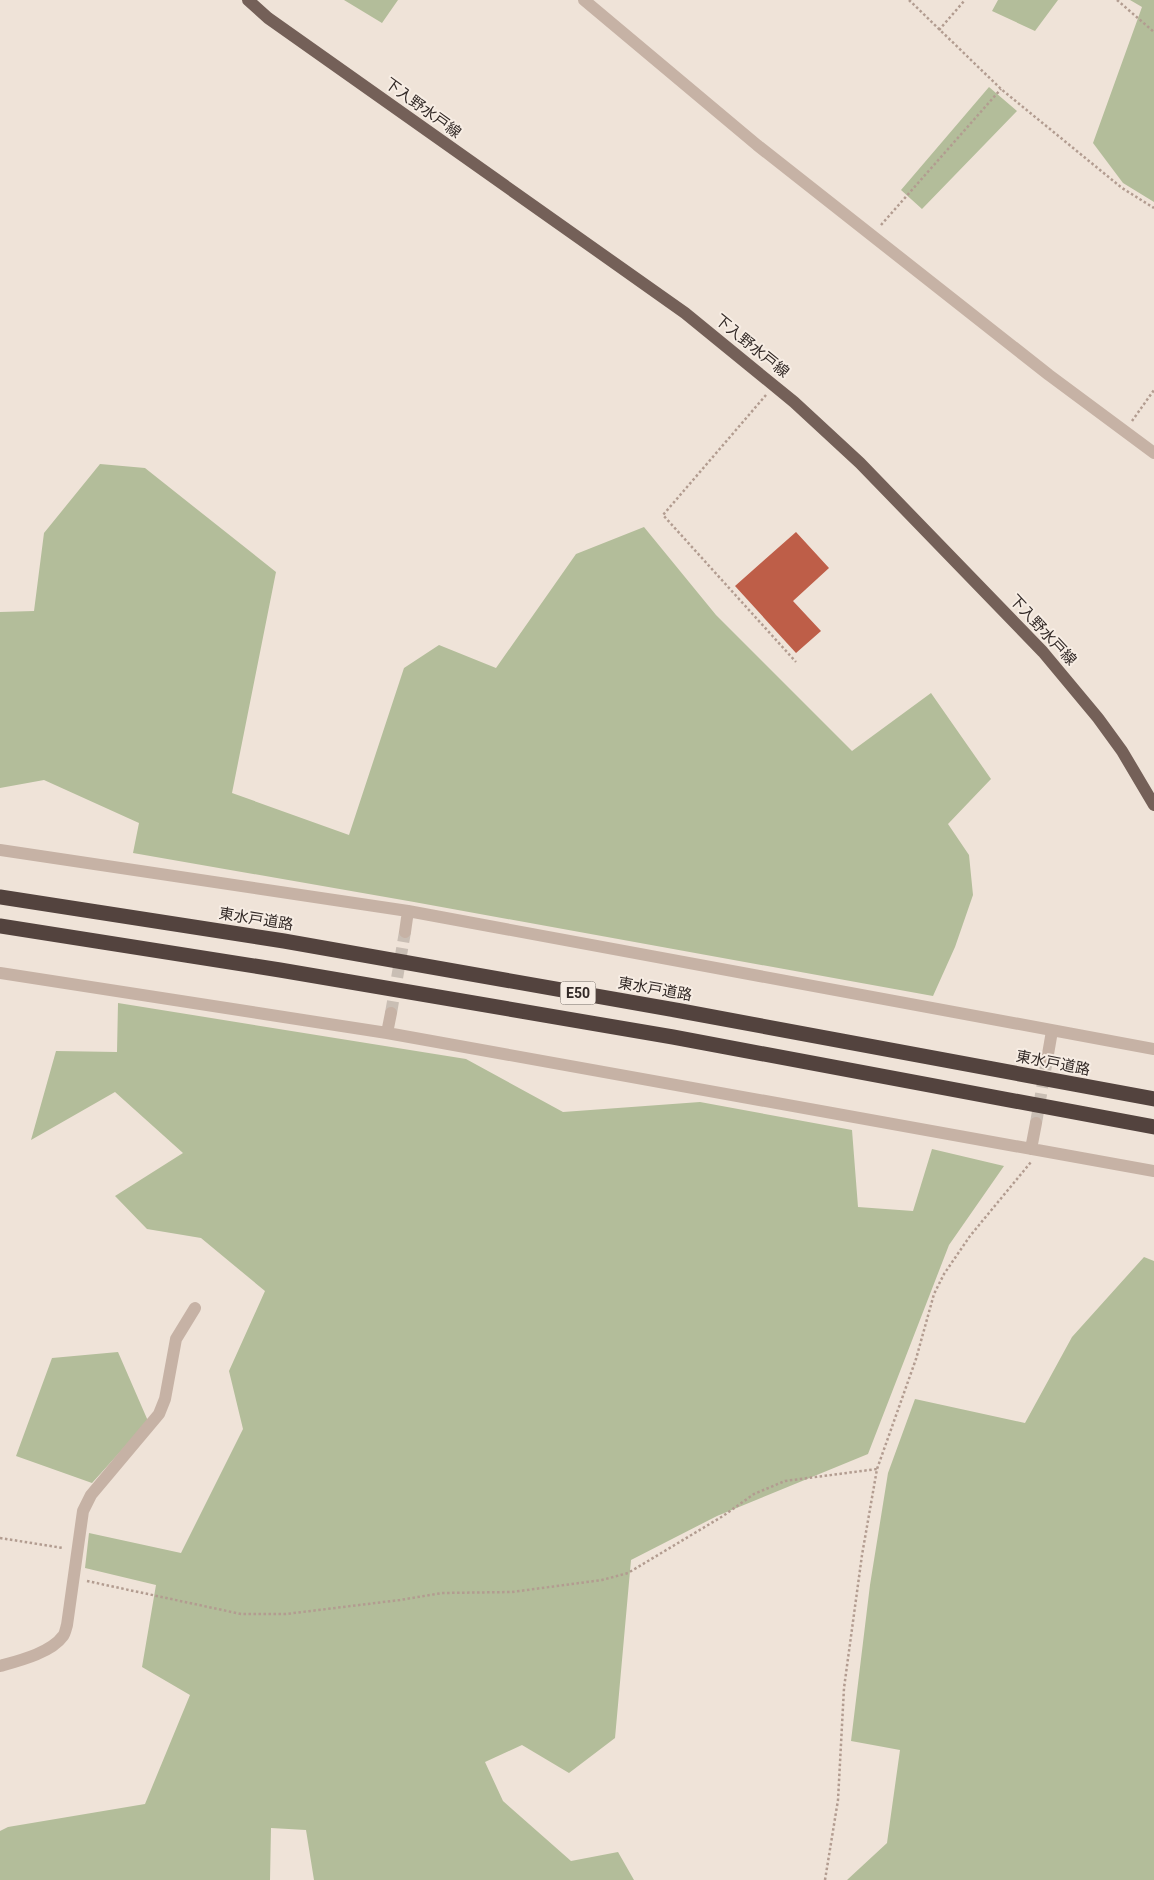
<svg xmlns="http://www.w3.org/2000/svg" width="1154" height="1880" viewBox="0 0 1154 1880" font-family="Roboto,'Noto Sans JP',sans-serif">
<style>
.green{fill:#b3bd9a}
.building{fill:#be5e48}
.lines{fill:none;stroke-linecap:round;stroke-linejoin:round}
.minor-tunnel{stroke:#c9beb4;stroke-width:12;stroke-dasharray:12 6;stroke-linecap:butt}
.path{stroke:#b29c90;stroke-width:2.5;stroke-dasharray:2.5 2.5;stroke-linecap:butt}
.minor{stroke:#c6b2a5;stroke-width:12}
.major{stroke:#746058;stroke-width:12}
.highway{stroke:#53433e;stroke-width:15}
.labels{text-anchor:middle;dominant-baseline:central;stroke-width:4;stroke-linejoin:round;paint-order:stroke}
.shield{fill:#f7ede4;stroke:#6d645f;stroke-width:1}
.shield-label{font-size:14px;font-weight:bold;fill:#322926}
.street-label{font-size:15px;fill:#322926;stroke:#f7ede4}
</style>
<rect width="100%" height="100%" fill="#efe3d8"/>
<!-- green -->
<path class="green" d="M344,0H398L382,23Z
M998,0H1058L1035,31L992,11Z
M1130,0H1154V202L1123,183L1093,143L1142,7Z
M989,87L1017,111L922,209L901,190Z
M100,464L145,468L276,572L232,793L349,835L404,668L439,645L496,668L576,554L644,527L716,615L852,751L931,693L991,779L948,824L969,855L973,895L955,947L933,996L414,902L133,853L139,823L44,780L0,788V612L34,611L44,533Z
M118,1003L466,1059L563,1112L700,1102L852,1130L858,1207L913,1211L932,1149L1004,1166L949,1245L868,1454L717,1516L631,1560L615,1738L569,1773L522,1745L485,1762L503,1801L571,1861L618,1852L634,1880H314L306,1830L271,1828L270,1880H0V1831L8,1827L145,1804L190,1695L142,1667L156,1585L85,1568L89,1533L181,1553L243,1429L229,1371L265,1291L201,1238L147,1229L115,1196L183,1153L115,1092L31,1140L56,1051L117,1052Z
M1144,1257L1154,1261V1880H847L887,1843L900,1750L851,1741L870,1585L888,1473L915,1399L1025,1423L1072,1337Z
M118,1352L148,1421L92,1483L16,1456L52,1358Z"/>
<!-- building -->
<path class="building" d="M796,532L829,568L793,601L821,631L796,653L735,586Z"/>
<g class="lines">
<!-- minor-tunnel -->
<path class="minor-tunnel" d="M391,1013L405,932
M1036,1123L1047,1060"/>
<!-- path -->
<path class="path" d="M909,0L1001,89L1122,188L1154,208
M1117,0L1154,32
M939,30L965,0
M881,225L1001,89
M766,395L663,515L796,662
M1132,421L1154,390
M0,1538L63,1548
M87,1581L241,1614H286L400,1600L442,1593L512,1592L602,1580L628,1573L723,1516L754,1494L785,1481L877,1469
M825,1880L838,1800L844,1688L862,1555L877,1469L916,1359L934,1294L944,1274L970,1236L1031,1162"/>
<!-- minor -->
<path class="minor" d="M584,0L757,145L1049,375L1154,453
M0,850L408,911L1154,1049
M405,932L408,911
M0,973L387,1033L1154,1171
M387,1033L391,1013
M1047,1060L1052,1031
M1031,1149L1036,1123
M0,1666C18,1661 51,1653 63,1636C65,1634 66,1628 67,1625L83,1511L91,1495L159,1414L165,1399L176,1339L195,1308"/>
<!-- major -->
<path class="major" d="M248,0L268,18L685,313L794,402L860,463L1043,652L1098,718L1122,751L1154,805"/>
<!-- highway -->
<path class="highway" d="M0,897L284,941L681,1011L1154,1099
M0,926L280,970L673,1037L1154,1127"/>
</g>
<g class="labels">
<!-- shield labels -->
<rect class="shield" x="560.5" y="981.5" width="35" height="23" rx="4"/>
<g class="shield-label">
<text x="578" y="993">E50</text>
</g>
<!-- street labels -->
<g class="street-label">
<text transform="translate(423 108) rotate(36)">下入野水戸線</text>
<text transform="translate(752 346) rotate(39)">下入野水戸線</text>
<text transform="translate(1043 630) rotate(47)">下入野水戸線</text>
<text transform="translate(256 919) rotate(9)">東水戸道路</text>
<text transform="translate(655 989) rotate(10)">東水戸道路</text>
<text transform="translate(1053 1063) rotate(11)">東水戸道路</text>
</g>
</g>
</svg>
